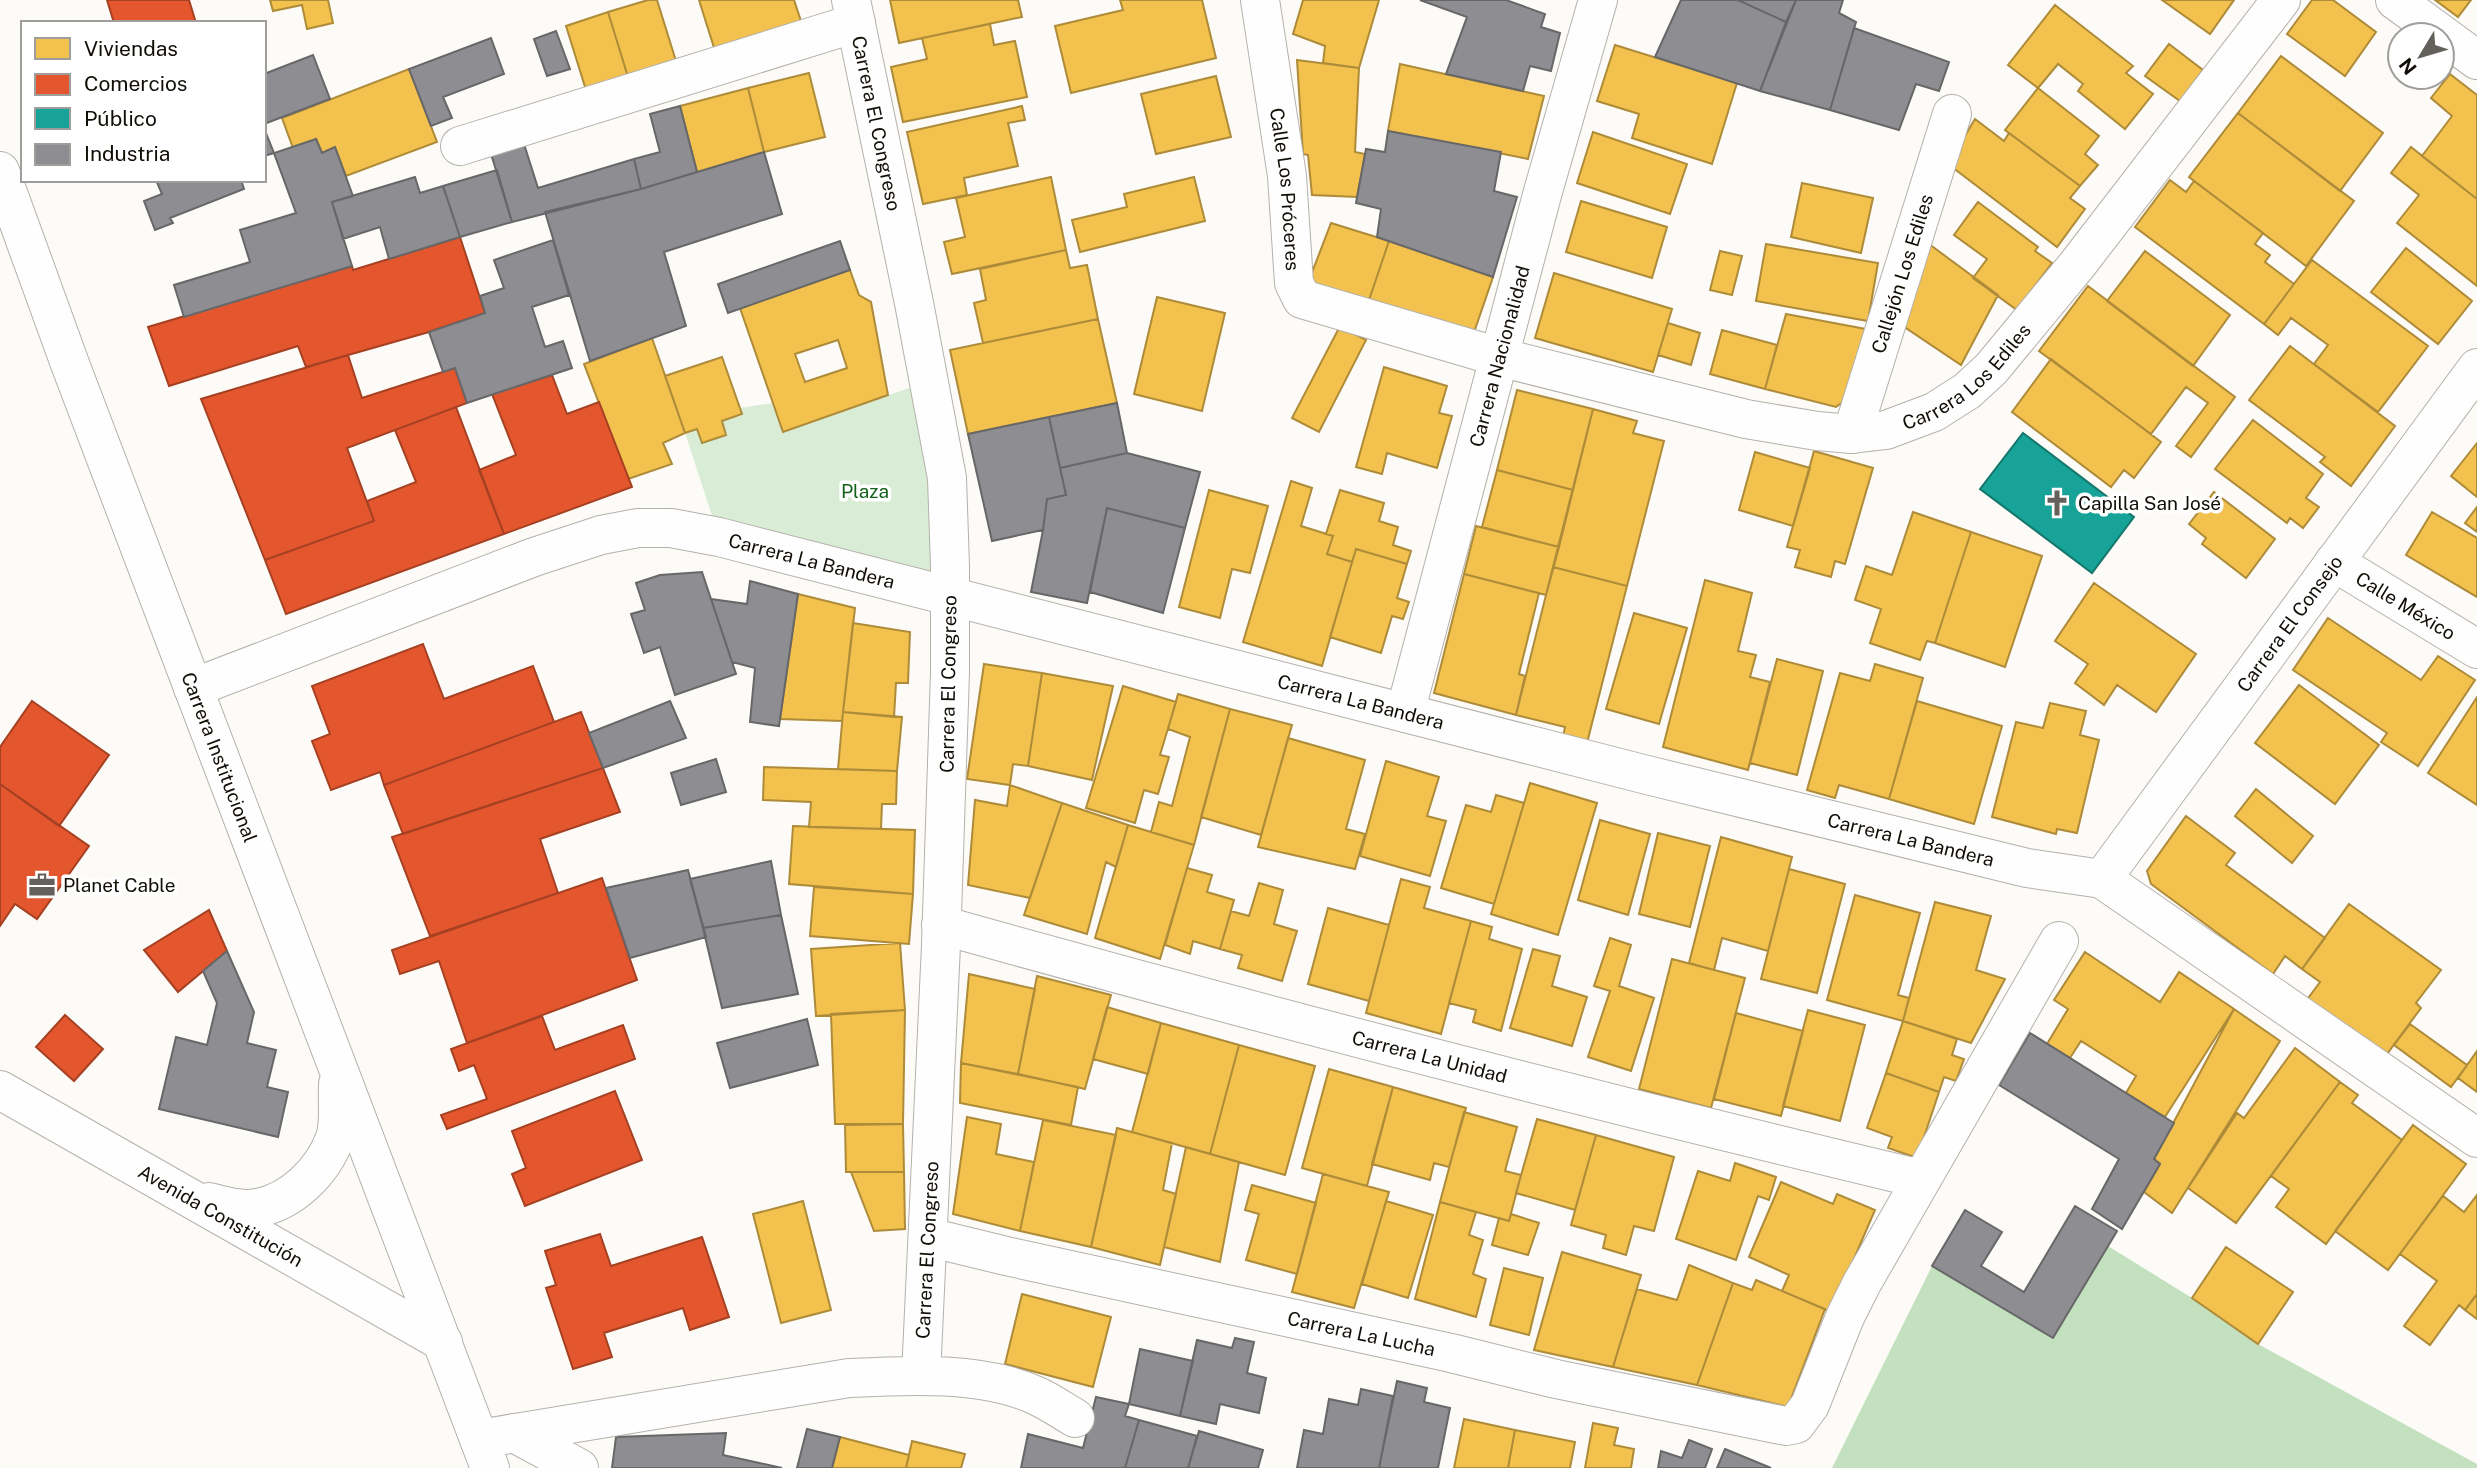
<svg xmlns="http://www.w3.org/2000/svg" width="2477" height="1468" viewBox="0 0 2477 1468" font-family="'Public Sans',sans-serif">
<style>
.green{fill:#d9ecd5}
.forest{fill:#c3e1bf}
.homes{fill:#f2c14e;stroke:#ae8b39;stroke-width:2;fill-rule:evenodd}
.shops{fill:#e4572e;stroke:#a54122;stroke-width:2}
.public{fill:#17a398;stroke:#15766c;stroke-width:2}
.industry{fill:#8d8d92;stroke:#686768;stroke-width:2}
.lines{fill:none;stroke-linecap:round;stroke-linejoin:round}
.minor-casing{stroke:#b4b1ac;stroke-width:40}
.minor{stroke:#fffefe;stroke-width:38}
.labels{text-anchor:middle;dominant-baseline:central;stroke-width:7;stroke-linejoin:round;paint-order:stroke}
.street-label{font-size:19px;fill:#110d07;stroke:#fff}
.park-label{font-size:19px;fill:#136118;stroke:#fff}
.poi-label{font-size:19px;fill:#110d07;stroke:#fff;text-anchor:start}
</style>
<rect width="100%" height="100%" fill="#fdfbf8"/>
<!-- green -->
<path class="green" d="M929,381L950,596L719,537L685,433L697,429L703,443L726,435L722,421L742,414L740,408L773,403L784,432Z"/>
<!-- forest -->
<path class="forest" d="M2108,1246L2192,1298L2258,1344L2477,1464V1468H1832L1932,1266L2053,1338Z"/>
<!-- homes -->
<path class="homes" d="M270,0H328L333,23L307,29L302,5L273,11Z
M648,0H657L676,61L628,77L608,12Z
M699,0H794L803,27L716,54Z
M890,0H1018L1022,17L899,43Z
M1120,0H1202L1216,58L1071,93L1055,26L1123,10Z
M1303,0H1379L1359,68L1323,63L1325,46L1293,34Z
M2162,0H2234L2210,34Z
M2312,0H2333L2376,32L2345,76L2287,34Z
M2435,0H2471L2458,17Z
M2055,5L2133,66L2126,73L2153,94L2125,129L2078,91L2083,84L2058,64L2038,88L2008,65Z
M608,12L628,77L586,90L566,26Z
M990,24L994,45L1015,41L1027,97L903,122L891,67L927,59L922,38Z
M2169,44L2203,70L2180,101L2145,76Z
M1615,45L1737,83L1712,164L1632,138L1639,114L1597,101Z
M2281,56L2383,133L2340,191L2238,113Z
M1297,60L1359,68L1355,152L1365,154L1357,197L1312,195L1308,155L1303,154Z
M1400,64L1544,96L1528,159L1388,131Z
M409,69L437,142L346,176L335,147L322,153L316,139L293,148L282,118Z
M809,73L825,137L764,152L748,88Z
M2450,74L2477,95V199L2422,156L2452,116L2431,98Z
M1216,76L1231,137L1156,154L1141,94Z
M748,88L764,152L697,172L680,106Z
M2038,88L2099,136L2085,154L2098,165L2080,186L2005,130Z
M1022,106L1025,120L1008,123L1018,166L964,178L967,195L923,204L907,132Z
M2238,113L2354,201L2306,266L2189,177Z
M1975,119L2004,141L2009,133L2080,186L2070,198L2085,209L2057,247L1948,164Z
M1593,132L1687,164L1670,214L1577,183Z
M2411,147L2477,199V286L2397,223L2419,195L2391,173Z
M1051,177L1066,250L952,274L944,242L965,237L956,198Z
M1194,177L1205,221L1080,252L1072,220L1127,207L1124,194Z
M2170,180L2186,192L2194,181L2263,233L2255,244L2270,255L2265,262L2294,284L2264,324L2135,227Z
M1802,183L1873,198L1861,253L1791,237Z
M1581,201L1667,227L1652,278L1566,252Z
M1978,202L2038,247L2035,251L2052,263L2017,310L1973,278L1987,259L1954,235Z
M1331,223L1389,241L1366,309L1306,288Z
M1389,241L1493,277L1470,344L1366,309Z
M1766,244L1878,263L1868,321L1756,301Z
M1929,244L1998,295L1961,365L1897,322Z
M2406,248L2472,301L2438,344L2371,292Z
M1066,250L1070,268L1087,265L1098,319L983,343L974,303L986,300L980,269Z
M1720,251L1742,256L1732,295L1710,290Z
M2145,251L2230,315L2193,366L2107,301Z
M2312,260L2428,346L2378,412L2314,364L2328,345L2291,318L2278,335L2264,324Z
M850,270L859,295L871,302L888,395L783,432L740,308ZM838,340L847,368L805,382L795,354Z
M1554,273L1672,309L1653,372L1535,338Z
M2088,286L2235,397L2191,457L2176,446L2208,403L2186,387L2151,434L2039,351Z
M1157,297L1225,313L1202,411L1134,394Z
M1786,314L1866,329L1848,398L1836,407L1765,389Z
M1098,319L1117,403L968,434L950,350Z
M1668,323L1700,333L1691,365L1658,355Z
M1340,326L1366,340L1319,432L1292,418Z
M1722,330L1777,345L1765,389L1710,374Z
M652,338L685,433L663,443L672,464L628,479L584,364Z
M2290,346L2395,426L2351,486L2320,462L2325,457L2249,400Z
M722,357L742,414L722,421L726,435L702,443L697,429L685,433L665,376Z
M2051,359L2161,442L2134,478L2124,470L2111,487L2012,412Z
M1384,367L1447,386L1439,413L1452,416L1437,468L1387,453L1382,474L1356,467Z
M1517,390L1593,409L1573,490L1497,470Z
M1593,409L1637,421L1633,433L1664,441L1627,586L1553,567Z
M2253,420L2323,474L2306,498L2319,507L2303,528L2290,518L2287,523L2215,469Z
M2477,443V497L2451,476Z
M1814,451L1873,468L1845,564L1835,561L1831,577L1795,567L1800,550L1787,547Z
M1755,452L1810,468L1793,526L1739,510Z
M1497,470L1573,490L1559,547L1482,527Z
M1291,481L1312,488L1301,526L1333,536L1327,554L1352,562L1322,666L1243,642Z
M1209,490L1268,506L1250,573L1232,569L1220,618L1179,607Z
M1340,490L1384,503L1379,521L1398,527L1393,545L1411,551L1407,564L1356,549L1352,562L1327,554L1333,536L1326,534Z
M2214,492L2275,539L2246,578L2202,544L2206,538L2189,524Z
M2477,507V532L2465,523Z
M1913,512L1971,532L1935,643L1927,641L1920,660L1870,643L1881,609L1855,600L1866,566L1892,575Z
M2432,512L2477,538V597L2406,555Z
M1476,526L1559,547L1546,595L1464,574Z
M1971,532L2042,556L2005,667L1935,643Z
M1356,549L1407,564L1397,598L1409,602L1403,619L1392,616L1381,653L1330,637Z
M1553,567L1627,586L1587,743L1563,737L1565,727L1516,715Z
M1464,574L1539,593L1519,674L1525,676L1516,715L1434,693Z
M1705,580L1752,593L1738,651L1756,655L1750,677L1770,682L1748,770L1663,747Z
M2094,583L2196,654L2156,712L2117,685L2104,705L2075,683L2088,664L2055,641Z
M798,594L855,608L842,721L780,719Z
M1634,613L1687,628L1659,724L1606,709Z
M2328,618L2421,680L2438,656L2475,680L2418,766L2381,742L2387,733L2293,670Z
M853,623L910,632L908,683H896L894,717L843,712Z
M1777,659L1823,671L1797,775L1750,763Z
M984,664L1042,673L1028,766L1013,764L1010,785L967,779Z
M1875,664L1923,678L1889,799L1839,785L1835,798L1807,790L1840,673L1870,681Z
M1042,673L1113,686L1092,780L1028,766Z
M2299,685L2379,745L2335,804L2255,743Z
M1123,686L1176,702L1160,755L1169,757L1158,794L1144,790L1135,823L1086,808Z
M1178,694L1230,709L1194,845L1151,832L1159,802L1172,806L1190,737L1168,729Z
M2477,697V805L2428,773Z
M1917,701L2002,726L1974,824L1889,799Z
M2050,703L2086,711L2080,735L2099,740L2077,833L2057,829L2056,834L1992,817L2016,722L2043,728Z
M1230,709L1292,725L1261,835L1201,817Z
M843,712L902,717L897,771L838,769Z
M1288,738L1365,760L1346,829L1365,834L1355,869L1258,847Z
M1386,761L1439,777L1427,816L1446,821L1430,876L1360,856Z
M764,767L897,771L896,804H882L881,829L809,827L811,802L763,800Z
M1530,783L1597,803L1558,935L1491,914Z
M1010,785L1062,803L1030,898L968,885L975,800L1007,806Z
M2256,789L2313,836L2292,863L2235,816Z
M1496,795L1524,803L1494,904L1441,888L1466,805L1491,812Z
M1062,803L1128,825L1116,867L1106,862L1087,934L1024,915Z
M2186,816L2235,853L2226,865L2325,938L2302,969L2285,956L2273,974L2151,884L2147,871Z
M1600,820L1650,834L1628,915L1578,900Z
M1128,825L1194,845L1160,959L1095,938Z
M793,826L915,830L913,894L789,884Z
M1658,833L1710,846L1690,927L1639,914Z
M1721,837L1792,857L1768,951L1722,938L1714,970L1689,963Z
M1187,868L1212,875L1207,892L1234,900L1220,949L1193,941L1190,954L1165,945Z
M1789,869L1845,884L1817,993L1761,979Z
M1401,879L1430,887L1424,908L1471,921L1441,1034L1366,1013Z
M1259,883L1283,890L1274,924L1297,931L1282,981L1238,968L1242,955L1220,949L1231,911L1249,916Z
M814,887L913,894L909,944L810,936Z
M1855,895L1920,913L1898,995L1909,998L1903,1021L1827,1000Z
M1935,902L1991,916L1976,970L2005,979L1971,1043L1903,1021Z
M2349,904L2441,970L2416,1003L2421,1008L2384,1058L2306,1001L2320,982L2302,969Z
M1328,908L1389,925L1369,1001L1308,984Z
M1471,921L1492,927L1489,939L1522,949L1501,1031L1473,1022L1476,1010L1449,1003Z
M1610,938L1631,945L1619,986L1654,998L1631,1071L1588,1057L1610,991L1594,986Z
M900,943L905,1010L816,1016L811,949Z
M1533,949L1560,956L1552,986L1587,997L1572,1046L1510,1028Z
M2085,952L2160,1002L2179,972L2234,1009L2165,1117L2126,1093L2136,1076L2081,1041L2070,1058L2047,1044L2068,1009L2054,1000Z
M1672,959L1745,978L1711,1108L1639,1089Z
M969,974L1035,989L1018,1074L961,1063Z
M1037,976L1111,995L1085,1089L1018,1074Z
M1107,1007L1161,1023L1148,1074L1093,1059Z
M2234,1009L2280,1041L2172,1213L2144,1192L2160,1164L2154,1159Z
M905,1010L903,1124H835L831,1014Z
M1808,1010L1865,1025L1840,1121L1783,1106Z
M1736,1013L1803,1031L1781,1116L1714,1099Z
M1903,1021L1957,1039L1952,1055L1964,1059L1956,1081L1944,1077L1939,1092L1886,1073Z
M1161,1023L1239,1045L1210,1154L1132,1132Z
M2410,1024L2467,1065L2451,1087L2394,1045Z
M1239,1045L1315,1066L1285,1175L1210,1154Z
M2295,1048L2340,1082L2236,1223L2188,1188L2237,1113L2244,1118Z
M2477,1051V1092L2458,1078Z
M961,1063L1078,1087L1071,1125L960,1103Z
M1329,1069L1393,1087L1367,1186L1302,1168Z
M1886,1073L1939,1092L1917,1158L1888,1148L1892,1137L1867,1128Z
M2340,1082L2358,1095L2352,1103L2402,1140L2326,1244L2276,1207L2289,1189L2271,1176Z
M1393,1087L1466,1108L1449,1167L1434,1163L1430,1180L1372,1164Z
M1464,1112L1517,1127L1505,1171L1521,1175L1509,1221L1440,1202Z
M967,1117L1001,1124L996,1154L1034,1162L1020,1231L953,1214Z
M1537,1119L1596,1135L1575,1210L1516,1193Z
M1043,1120L1116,1135L1091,1247L1020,1231Z
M903,1124L904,1172H846L845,1125Z
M2413,1125L2466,1164L2388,1270L2335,1231Z
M1117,1128L1172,1143L1163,1190L1176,1194L1160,1265L1091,1247Z
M1596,1135L1674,1157L1654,1231L1634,1226L1626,1255L1603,1248L1606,1235L1571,1225Z
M1186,1147L1239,1162L1220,1262L1164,1247Z
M1735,1163L1776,1177L1769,1200L1758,1196L1736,1260L1676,1239L1698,1171L1730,1181Z
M851,1172H904L905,1229L874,1231Z
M1323,1174L1389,1192L1354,1308L1292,1292Z
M1781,1182L1833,1204L1837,1194L1875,1210L1831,1312L1782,1291L1789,1275L1749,1257Z
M1252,1185L1316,1203L1297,1274L1246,1260L1259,1214L1245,1210Z
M2477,1195V1294L2465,1310L2459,1305L2430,1345L2404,1326L2437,1281L2400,1254L2443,1196L2464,1212Z
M803,1201L831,1310L781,1323L753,1214Z
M1386,1201L1433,1215L1408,1298L1362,1284Z
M1440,1202L1476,1212L1469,1235L1483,1240L1473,1274L1486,1279L1476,1317L1415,1299Z
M1511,1214L1539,1223L1528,1255L1492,1245L1499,1218L1509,1221Z
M2226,1247L2293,1292L2258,1344L2192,1298Z
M1562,1252L1641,1275L1613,1367L1534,1350Z
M1689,1265L1733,1283L1697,1385L1613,1367L1637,1289L1677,1300Z
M1504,1268L1543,1278L1529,1335L1490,1325Z
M1756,1280L1825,1309L1788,1407L1697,1385L1733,1283L1752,1290Z
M1022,1294L1111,1317L1093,1387L1005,1364Z
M2477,1294V1319L2465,1310Z
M1464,1419L1515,1430L1508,1468H1454Z
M1593,1423L1618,1428L1614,1445L1634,1449L1631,1468H1585Z
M1515,1430L1575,1442L1570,1468H1508Z
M840,1437L909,1455L906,1468H832Z
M912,1441L965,1454L961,1468H906Z"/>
<!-- shops -->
<path class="shops" d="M107,0H189L196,23H114Z
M460,237L485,313L429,332L306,367L298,346L169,386L148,327L352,266L353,270Z
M348,355L362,398L455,368L467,403L347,448L374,521L265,560L201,399Z
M552,375L567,414L599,402L632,487L504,534L479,470L516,455L492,394Z
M456,407L504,534L286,614L265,560L374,521L367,501L416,482L395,430Z
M423,644L444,699L533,666L554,722L384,785L380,772L331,790L312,741L330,734L312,686Z
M32,701L109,755L59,826L0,784V747Z
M581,712L603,768L403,834L384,785Z
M603,768L620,812L540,839L558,893L430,936L392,837Z
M0,784L89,846L37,919L15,904L0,926Z
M602,878L637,980L467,1043L439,961L400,974L392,950Z
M209,910L227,951L178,992L144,950Z
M65,1015L103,1049L74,1081L36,1047Z
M542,1016L555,1050L623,1025L635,1059L447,1129L441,1115L487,1099L474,1065L459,1071L451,1049Z
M615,1091L642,1160L525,1206L512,1174L526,1168L512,1131Z
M600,1234L611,1266L702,1237L729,1317L690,1330L683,1308L604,1333L612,1357L573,1369L546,1288L556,1285L545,1251Z"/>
<!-- public -->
<path class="public" d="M2023,433L2134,517L2092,573L1980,489Z"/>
<!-- industry -->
<path class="industry" d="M1420,0H1506L1545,14L1541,27L1560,33L1551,71L1530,66L1523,91L1446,74L1467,17Z
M1681,0H1738L1786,22L1760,91L1655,57Z
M1738,0H1796L1786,22Z
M1796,0H1843L1839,13L1856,22L1830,110L1760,91Z
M1854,28L1949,62L1939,91L1916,84L1899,130L1830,110Z
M556,31L570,69L547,76L534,39Z
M491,38L504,74L443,97L452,118L431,126L409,69Z
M313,55L330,99L264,124V74Z
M680,106L697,172L641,189L634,159L660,152L650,114Z
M264,128L274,153L264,156Z
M1388,131L1501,152L1494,191L1517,197L1493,277L1377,237L1381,209L1356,203L1366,149L1385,152Z
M316,139L322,153L335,147L353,196L332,202L352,266L184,317L174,285L250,262L240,230L296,213L274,153Z
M524,144L538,188L634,159L641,189L512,222L491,154Z
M764,152L782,214L664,252L686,326L590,361L545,212L641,189Z
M497,170L512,222L460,237L443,186Z
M415,177L420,193L443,186L460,237L389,259L380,227L343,239L332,202Z
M156,180H241L244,189L170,218L173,223L155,230L144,201L162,194Z
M553,240L569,295L532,307L545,347L563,341L572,368L467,403L455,368L443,372L429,332L485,313L480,296L504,288L494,260Z
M840,241L850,270L728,313L718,284Z
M1117,403L1127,453L1060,468L1049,417Z
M1049,417L1066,495L1047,499L1043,530L992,541L968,434Z
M1127,453L1200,472L1185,528L1107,508L1087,603L1031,592L1043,530L1047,499L1066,495L1060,468Z
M1107,508L1185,528L1163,613L1090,592Z
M702,572L736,674L675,695L660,647L644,653L631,614L645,610L636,583L660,575Z
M750,581L798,594L779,726L750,722L755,668L732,662L711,599L747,604Z
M670,701L686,738L603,768L589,733Z
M716,759L726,792L681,805L671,773Z
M771,861L781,915L703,928L690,879Z
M688,870L706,937L630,958L606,888Z
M781,915L798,994L722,1008L703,928Z
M227,951L254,1012L247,1043L276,1050L267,1087L288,1092L278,1137L159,1109L176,1037L207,1045L217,1003L203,971Z
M807,1019L818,1065L730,1088L717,1043Z
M2030,1033L2174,1123L2154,1159L2160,1164L2122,1229L2092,1209L2119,1159L1999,1085Z
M2075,1206L2117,1231L2053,1338L1932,1266L1965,1210L2002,1232L1981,1266L2024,1292Z
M1235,1338L1254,1342L1247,1373L1266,1378L1259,1413L1220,1404L1216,1424L1180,1416L1197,1340L1232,1348Z
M1140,1349L1193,1361L1180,1416L1129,1404Z
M1397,1381L1427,1388L1424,1402L1450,1408L1438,1468H1379Z
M1361,1389L1393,1396L1379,1468H1297L1304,1430L1323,1434L1329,1399L1358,1405Z
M1096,1397L1129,1404L1125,1416L1139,1420L1125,1468H1021L1028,1434L1083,1448Z
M1139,1420L1197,1436L1188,1468H1125Z
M807,1429L840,1437L832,1468H797Z
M1199,1431L1263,1450L1258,1468H1188Z
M726,1433L723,1455L782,1468H612L616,1437Z
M1689,1440L1712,1449L1705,1468H1658L1661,1451L1682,1458Z
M1725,1449L1771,1468H1717Z"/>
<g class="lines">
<!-- minor casing -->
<g class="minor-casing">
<g id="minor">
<path id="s1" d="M851,0L914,303L947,478L950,566V672L941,945L921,1376"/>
<path id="s2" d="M1260,0L1287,176L1294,283L1302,299L1499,357L1746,419L1817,431L1852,434L1886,430L1934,412L1967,391L1991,369L2077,265L2281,0"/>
<path d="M2395,0L2477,60"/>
<path d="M460,146L856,23"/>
<path id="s3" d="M0,171L70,364L490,1468"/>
<path id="s4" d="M1852,434L1952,114"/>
<path id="s5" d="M2334,562L2477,649"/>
<path id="s6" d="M193,688L534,557L601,535L638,528H671L719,537L1643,774L2027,868L2102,879L2477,1138"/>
<path id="s7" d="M1405,713L1542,195L1598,0"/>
<path id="s8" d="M2102,879L2477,368"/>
<path id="s9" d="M941,925C1266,1016 1593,1101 1921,1179"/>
<path id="s10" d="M0,1090L443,1342"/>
<path d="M209,1202C224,1206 241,1211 257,1208C292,1202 323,1171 335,1138C340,1123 337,1101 338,1084"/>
<path id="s11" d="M928,1237L1006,1256L1451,1353L1556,1379L1786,1426L1796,1424L1810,1405L1845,1317L1862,1283L2059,941"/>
<path d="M514,1433L579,1468"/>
<path d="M479,1439L849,1378C908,1375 983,1371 1037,1396C1050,1402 1063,1411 1075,1418"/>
</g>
</g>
<!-- minor -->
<use href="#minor" class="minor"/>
</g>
<!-- icons -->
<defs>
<g id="church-bare" transform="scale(2.1)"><path d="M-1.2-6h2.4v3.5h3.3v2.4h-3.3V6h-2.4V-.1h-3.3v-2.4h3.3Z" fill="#64605b" stroke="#fff" stroke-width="2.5" paint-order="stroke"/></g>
<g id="office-bare" transform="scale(2.1)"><path d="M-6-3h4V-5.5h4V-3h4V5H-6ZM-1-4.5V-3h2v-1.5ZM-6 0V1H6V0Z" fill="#64605b" stroke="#fff" stroke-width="2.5" paint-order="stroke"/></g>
</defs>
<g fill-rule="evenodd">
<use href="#church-bare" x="2057" y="503"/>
<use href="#office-bare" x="42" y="885"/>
</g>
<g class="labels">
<!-- street labels -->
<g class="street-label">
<text stroke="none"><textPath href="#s1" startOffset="126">Carrera El Congreso</textPath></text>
<text stroke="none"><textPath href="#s2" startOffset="191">Calle Los Próceres</textPath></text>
<text stroke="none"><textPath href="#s4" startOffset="168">Callejón Los Ediles</textPath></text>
<text stroke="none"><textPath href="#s7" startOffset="369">Carrera Nacionalidad</textPath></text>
<text stroke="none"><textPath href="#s2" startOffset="1003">Carrera Los Ediles</textPath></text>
<text stroke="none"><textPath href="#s6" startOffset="651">Carrera La Bandera</textPath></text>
<text stroke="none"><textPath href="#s5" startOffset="84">Calle México</textPath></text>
<text stroke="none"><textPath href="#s8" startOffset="317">Carrera El Consejo</textPath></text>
<text transform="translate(948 684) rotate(-89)">Carrera El Congreso</text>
<text stroke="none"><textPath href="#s6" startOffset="1218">Carrera La Bandera</textPath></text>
<text stroke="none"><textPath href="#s3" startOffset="626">Carrera Institucional</textPath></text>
<text stroke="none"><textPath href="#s6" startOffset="1785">Carrera La Bandera</textPath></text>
<text stroke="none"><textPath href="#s9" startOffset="506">Carrera La Unidad</textPath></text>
<text stroke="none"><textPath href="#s10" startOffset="254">Avenida Constitución</textPath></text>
<text transform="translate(927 1250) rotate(-87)">Carrera El Congreso</text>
<text stroke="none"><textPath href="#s11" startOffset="444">Carrera La Lucha</textPath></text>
</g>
<!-- park labels -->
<g class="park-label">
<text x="865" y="491">Plaza</text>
</g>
<!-- poi labels -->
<g class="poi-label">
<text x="2078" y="503">Capilla San José</text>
<text x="63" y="885">Planet Cable</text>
</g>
</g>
<!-- legend -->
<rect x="21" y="21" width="245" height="161" fill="#ffffff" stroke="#a09e9c" stroke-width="2"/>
<rect x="35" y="38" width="35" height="21" fill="#f2c14e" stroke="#a09e9c" stroke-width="2"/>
<text x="84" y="56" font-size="21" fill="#110d07">Viviendas</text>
<rect x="35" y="74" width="35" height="21" fill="#e4572e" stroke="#a09e9c" stroke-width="2"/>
<text x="84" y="91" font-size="21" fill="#110d07">Comercios</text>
<rect x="35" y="108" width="35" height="21" fill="#17a398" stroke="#a09e9c" stroke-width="2"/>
<text x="84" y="126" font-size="21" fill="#110d07">Público</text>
<rect x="35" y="144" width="35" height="21" fill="#8d8d92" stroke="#a09e9c" stroke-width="2"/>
<text x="84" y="161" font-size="21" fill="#110d07">Industria</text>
<!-- north arrow -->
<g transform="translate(2421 56) rotate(232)"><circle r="33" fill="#ffffff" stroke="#a09e9c" stroke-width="2"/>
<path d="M0-5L12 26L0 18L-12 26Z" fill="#64605b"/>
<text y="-10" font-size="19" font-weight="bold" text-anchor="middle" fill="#110d07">N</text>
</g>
</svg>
